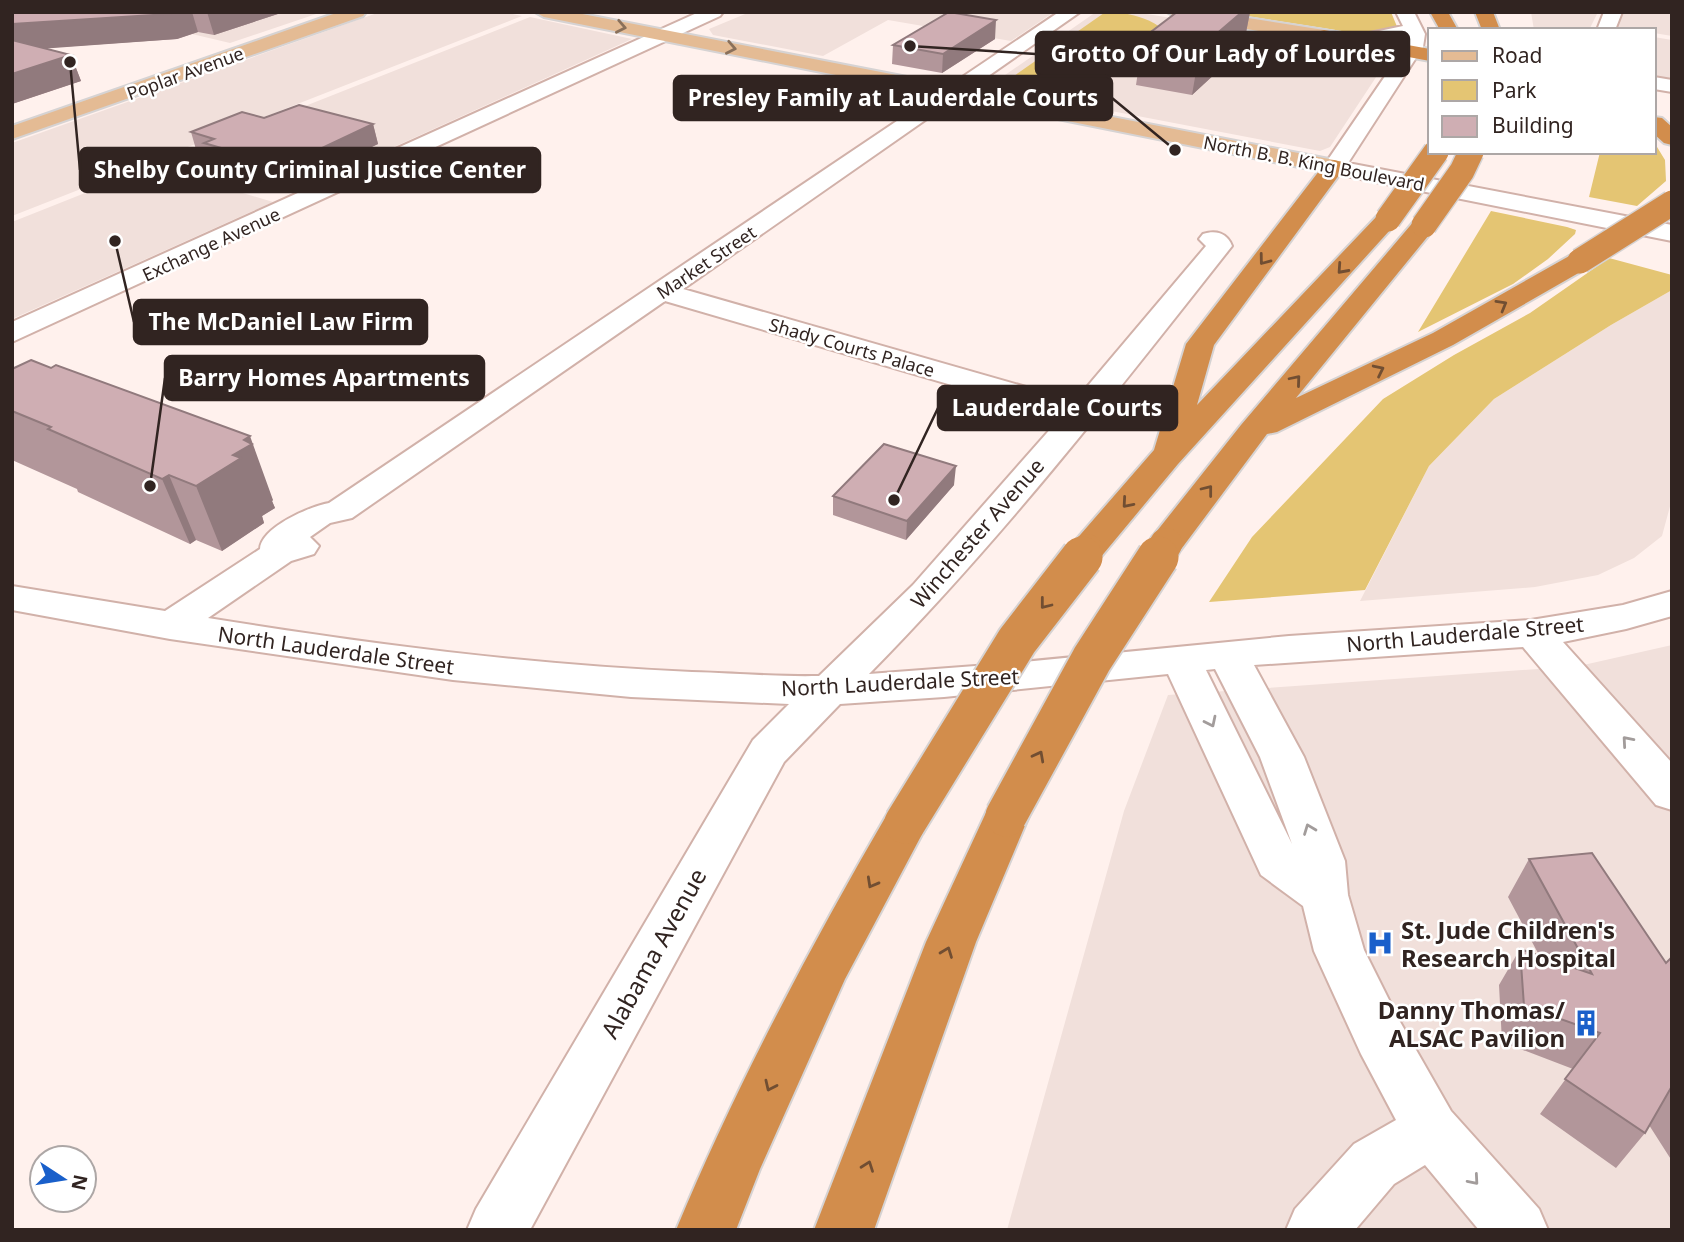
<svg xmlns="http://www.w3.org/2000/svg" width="1684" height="1242" viewBox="0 0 1684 1242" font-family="'Noto Sans',sans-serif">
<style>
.built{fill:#f1e0db}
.green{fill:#e4c573}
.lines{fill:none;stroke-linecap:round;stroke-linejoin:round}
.minor-casing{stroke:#d1b1a9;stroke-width:4}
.major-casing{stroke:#d6d3d3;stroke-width:4}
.highway-casing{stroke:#d6d3d3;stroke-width:4}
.minor{fill:#fff;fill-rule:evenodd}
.major{fill:#e4bb94;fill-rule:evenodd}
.highway{fill:#d28d4c;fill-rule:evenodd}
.highway-bridge-far2-casing{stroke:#d6d3d3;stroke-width:28;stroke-linecap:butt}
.highway-bridge-far1-casing{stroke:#d6d3d3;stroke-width:35;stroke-linecap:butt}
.highway-bridge-casing{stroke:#d6d3d3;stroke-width:45;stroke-linecap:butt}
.highway-bridge-far2{stroke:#d28d4c;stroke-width:25}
.highway-bridge-far1{stroke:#d28d4c;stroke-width:32}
.highway-bridge{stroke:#d28d4c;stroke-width:41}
.wall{fill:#b2969a}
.shaded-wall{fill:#917a7d}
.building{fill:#cfaeb3;stroke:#917a7d;stroke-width:2}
.oneway{stroke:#8a705a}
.oneway2{stroke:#714e32}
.oneway3{stroke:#a29c9b}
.labels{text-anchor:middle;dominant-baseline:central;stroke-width:5;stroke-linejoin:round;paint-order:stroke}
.far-street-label{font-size:18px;fill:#312421;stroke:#fff}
.street-label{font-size:21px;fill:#312421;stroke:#fff}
.near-poi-label{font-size:24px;font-weight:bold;fill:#312421;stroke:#fff;text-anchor:start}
.near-street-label{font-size:24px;fill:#312421;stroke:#fff}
.leader{fill:none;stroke:#312421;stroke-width:2.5}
.callout-dot{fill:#312421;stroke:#fff;stroke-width:2.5}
.callout{fill:#312421;stroke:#312421;stroke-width:2.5}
.callout-label{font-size:23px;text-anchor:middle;font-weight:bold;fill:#fff}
</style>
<rect width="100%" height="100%" fill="#fff1ed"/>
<!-- built -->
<path class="built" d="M99,12H322L230,43Z
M380,12H504L522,16L12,216V143Z
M750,12H1054L1011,41L888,20L823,56L713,35L709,29Z
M1096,12H1134L1373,50L1387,52L1390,56L1330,147L1320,151L1012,92L995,85V82Z
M1531,12H1598L1589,30H1534Z
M1621,12H1672V36L1654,33V30L1615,27Z
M530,17L632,39L363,161L247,129Z
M1654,37L1672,40V82L1654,80Z
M153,166L273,202L12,319V222Z
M1672,290V499L1662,536L1634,558L1598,575L1535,587L1360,601L1429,466L1494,399L1611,325Z
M1672,645V1230H1007L1124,811L1168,695L1579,666Z"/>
<!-- green -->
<path class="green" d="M1117,12C1134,15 1145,17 1160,27L1158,36L1125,31L1083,65L1095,72L1109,75L1078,102L1014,88L1004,83L1104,13Z
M1221,12H1391L1398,29L1373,35L1361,34Z
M1654,142L1665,160L1666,181L1637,206L1589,197L1600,152H1654Z
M1491,211L1567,227L1576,230L1575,234L1548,259L1513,284L1418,332Z
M1609,258L1672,275V290L1611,325L1494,399L1429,466L1365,590L1209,602L1252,537L1383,399L1454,355L1530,313Z"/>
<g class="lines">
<!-- minor casing -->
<g class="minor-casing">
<path id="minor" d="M699,12H723L720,16L12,342V322Z
M1059,12H1080L683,289L1075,401L1206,246L1199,239L1203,234C1216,230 1227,233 1232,246L1228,251C1114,396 999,542 869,674L1002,664L1289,636L1531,620L1623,605L1672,591V616L1626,629L1563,642L1672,763V810L1656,805L1523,647L1254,665L1304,757L1345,861L1348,895L1364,950L1399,1020L1451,1111L1539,1209L1548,1230H1479L1425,1165L1394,1184L1355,1230H1286L1295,1209L1354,1144L1396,1120L1361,1054L1314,951L1303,906L1261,875L1168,674L944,697L840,704L784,762L530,1230H467L476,1209L753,740L789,704L631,697L453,680L170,639L12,610V586L165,611L260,549C261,527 311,506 329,503ZM665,301L1061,417L913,585L819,676C777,677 734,673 692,672C529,665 369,644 208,618L291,561L314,554L319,546L310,537L330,523L352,518ZM1215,669L1260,757L1292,844L1206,670Z
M1396,12H1414L1425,34L1423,47L1348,163L1672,225V241L1326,172L1323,167L1405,47L1406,37L1367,45L1358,39L1360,35L1403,26Z
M1604,12H1622L1615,30H1597Z
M1654,77L1672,80V92L1654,89Z"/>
</g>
<!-- major casing -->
<g class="major-casing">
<path id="major" d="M339,12H366L363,16L12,139V126Z
M535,12H572L1334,160L1342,162L1345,167L1342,172L1334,174L544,17Z
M1167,12H1210L1324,30L1333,36L1324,42L1176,17Z"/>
</g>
<!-- highway casing -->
<g class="highway-casing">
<path id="highway" d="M1430,12H1448L1458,30H1440Z
M1475,12H1493L1500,30H1482Z
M1324,30L1430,49V61L1317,40L1315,36L1317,32Z
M1654,117L1662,118L1672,127V145L1664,143L1654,134Z
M1334,160L1342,162L1345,167L1214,345L1197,405L1379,214L1388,212L1397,214L1400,219L1178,464L1100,558L1087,561L1074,558L1069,550L1074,542L1154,450L1186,344L1326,162Z
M1424,218L1433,220L1436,225L1433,230L1296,398L1433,333L1571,255L1580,253L1589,255L1593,261L1589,267L1453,345L1277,432L1267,434L1179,552L1166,555L1153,552L1148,544L1153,536L1241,425L1415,220Z
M1006,799L1022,804L1029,816L976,942L874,1230H814L926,942L990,804Z
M905,805L921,811L928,823L845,979L760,1169L736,1230H676C737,1084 810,947 889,811Z"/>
</g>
<!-- minor -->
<use href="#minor" class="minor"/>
<!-- major -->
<use href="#major" class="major"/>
<!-- highway -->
<use href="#highway" class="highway"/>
<!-- highway-bridge-far2 casing -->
<g class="highway-bridge-far2-casing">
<path id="highway-bridge-far2" d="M1388,219L1436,152
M1424,225L1462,171L1471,152
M1580,261L1672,203"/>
</g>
<!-- highway-bridge-far1 casing -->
<g class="highway-bridge-far1-casing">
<path id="highway-bridge-far1" d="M1081,558L1087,550
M1157,558L1166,544"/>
</g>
<!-- highway-bridge casing -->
<g class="highway-bridge-casing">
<path id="highway-bridge" d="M1006,816L1092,659L1158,557
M905,823L1017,641L1082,557"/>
</g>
<!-- highway-bridge-far2 -->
<use href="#highway-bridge-far2" class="highway-bridge-far2"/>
<!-- highway-bridge-far1 -->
<use href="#highway-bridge-far1" class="highway-bridge-far1"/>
<!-- highway-bridge -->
<use href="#highway-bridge" class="highway-bridge"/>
</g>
<!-- wall -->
<path class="wall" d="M12,12H284L214,35L198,32L177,39L45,48L71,55L81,81L12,104Z
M1177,12H1250L1243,48L1192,95L1136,85L1143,38Z
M995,39L942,73L892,64L893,45Z
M264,118L373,124L378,144L290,186L210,163L208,156L197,153L191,132Z
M12,369L273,500L272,501L275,508L262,516L264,523L222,551L196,540L190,544L78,492L77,489L12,460Z
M954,485L906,540L833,515V496Z
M1529,859L1666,963L1672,957V1161L1649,1125L1645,1133L1616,1168L1540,1114L1573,1069L1502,1042L1499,985L1520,949L1539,955L1508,897Z"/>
<!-- shaded-wall -->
<path class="shaded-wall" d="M173,12H192L198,32L177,39L12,51V24Z
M207,12H284L214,35Z
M1242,12H1250L1243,48L1192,95L1200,48Z
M996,20L995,39L942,73L943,54Z
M71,55L81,81L12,104V74Z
M373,124L378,144L290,186L284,166Z
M250,436L273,500L272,501L275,508L262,516L264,523L222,551L196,486L233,455L244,440Z
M956,466L954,485L906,540L907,521Z
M169,475L196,540L190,544L162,479Z"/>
<!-- building -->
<path class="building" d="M12,12H173L169,14L12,24Z
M949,12L996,20L943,54L893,45Z
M1177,12H1242L1200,48L1143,38Z
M12,40L71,55L12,74Z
M299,105L373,124L284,166L204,143L214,139L191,132L242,112L264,118Z
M31,360L51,368L56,365L250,436L244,440L252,444L233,455L241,458L196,486L169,475L162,479L48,429L51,427L12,411V369Z
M884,444L956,466L907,521L833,496Z
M1592,853L1666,963L1672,957V1086L1645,1133L1565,1079L1600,1033L1524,1006L1520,949L1592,974L1529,859Z"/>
<!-- one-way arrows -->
<defs><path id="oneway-chevron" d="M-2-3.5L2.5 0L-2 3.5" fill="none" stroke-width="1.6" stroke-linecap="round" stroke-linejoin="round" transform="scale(1.75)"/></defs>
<g class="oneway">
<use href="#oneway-chevron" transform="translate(621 27) rotate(11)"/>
<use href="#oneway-chevron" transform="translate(731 48) rotate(11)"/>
</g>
<g class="oneway2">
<use href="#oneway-chevron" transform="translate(1264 260) rotate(127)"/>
<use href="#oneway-chevron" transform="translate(1342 269) rotate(132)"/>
<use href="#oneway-chevron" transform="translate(1502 305) rotate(-30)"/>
<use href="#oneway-chevron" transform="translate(1379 370) rotate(-26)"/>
<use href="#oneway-chevron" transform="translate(1296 380) rotate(-50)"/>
<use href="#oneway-chevron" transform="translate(1208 490) rotate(-52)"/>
<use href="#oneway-chevron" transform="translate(1127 503) rotate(131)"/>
<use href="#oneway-chevron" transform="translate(1045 604) rotate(128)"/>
<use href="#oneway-chevron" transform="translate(1039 756) rotate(-62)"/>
<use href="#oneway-chevron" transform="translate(872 883) rotate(119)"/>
<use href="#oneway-chevron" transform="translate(947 952) rotate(-69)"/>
<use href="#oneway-chevron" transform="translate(770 1086) rotate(115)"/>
<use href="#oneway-chevron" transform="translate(868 1166) rotate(-70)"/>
</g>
<g class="oneway3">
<use href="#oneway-chevron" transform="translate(1211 722) rotate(64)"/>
<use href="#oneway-chevron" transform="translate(1627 741) rotate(-131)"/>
<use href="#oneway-chevron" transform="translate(1309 829) rotate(-111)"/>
<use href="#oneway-chevron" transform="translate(1474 1180) rotate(49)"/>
</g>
<!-- icons -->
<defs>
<g id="hospital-bare" transform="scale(2.1)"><path d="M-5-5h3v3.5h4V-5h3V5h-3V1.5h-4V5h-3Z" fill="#195fca" stroke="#fff" stroke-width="2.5" paint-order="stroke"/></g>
<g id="building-bare" transform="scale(2.1)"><path d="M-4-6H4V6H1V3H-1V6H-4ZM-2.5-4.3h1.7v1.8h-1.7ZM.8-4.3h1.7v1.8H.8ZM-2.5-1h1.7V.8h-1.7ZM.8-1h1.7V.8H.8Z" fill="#195fca" stroke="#fff" stroke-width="2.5" paint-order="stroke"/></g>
</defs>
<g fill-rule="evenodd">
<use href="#hospital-bare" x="1380" y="943"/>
<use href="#building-bare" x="1586" y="1023"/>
</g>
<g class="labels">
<!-- far-street labels -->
<g class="far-street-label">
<text transform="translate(185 73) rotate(-20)">Poplar Avenue</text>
<text transform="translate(1314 163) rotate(11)">North B. B. King Boulevard</text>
<text transform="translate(211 244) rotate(-25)">Exchange Avenue</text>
<text transform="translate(706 262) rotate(-34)">Market Street</text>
<text transform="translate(852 347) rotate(16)">Shady Courts Palace</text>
</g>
<!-- street labels -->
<g class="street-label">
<text transform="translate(977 533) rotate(-49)">Winchester Avenue</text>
<text transform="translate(1465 634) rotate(-5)">North Lauderdale Street</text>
<text transform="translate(336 650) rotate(8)">North Lauderdale Street</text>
<text transform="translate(900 682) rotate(-3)">North Lauderdale Street</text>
</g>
<!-- near-poi labels -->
<g class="near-poi-label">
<text x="1401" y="929">St. Jude Children's<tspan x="1401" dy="28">Research Hospital</tspan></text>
<text x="1565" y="1009" text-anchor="end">Danny Thomas/<tspan x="1565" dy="28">ALSAC Pavilion</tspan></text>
</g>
<!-- near-street labels -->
<g class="near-street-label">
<text transform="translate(653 953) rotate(-61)">Alabama Avenue</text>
</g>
</g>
<!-- callouts -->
<path class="leader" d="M910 46L1036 54M1175 150L1112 98M70 62L80 170M115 241L134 322M150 486L165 378M894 500L938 408"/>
<g class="callout-dot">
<circle cx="910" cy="46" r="7"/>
<circle cx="1175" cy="150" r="7"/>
<circle cx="70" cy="62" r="7"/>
<circle cx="115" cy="241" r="7"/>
<circle cx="150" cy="486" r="7"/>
<circle cx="894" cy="500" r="7"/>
</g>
<g class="callout">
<rect x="1036" y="32" width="373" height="44" rx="7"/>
<rect x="674" y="76" width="438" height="44" rx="7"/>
<rect x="80" y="148" width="460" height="44" rx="7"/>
<rect x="134" y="300" width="293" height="44" rx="7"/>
<rect x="165" y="356" width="319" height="44" rx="7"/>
<rect x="938" y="386" width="239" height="44" rx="7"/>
</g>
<g class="callout-label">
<text x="1223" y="62">Grotto Of Our Lady of Lourdes</text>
<text x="893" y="106">Presley Family at Lauderdale Courts</text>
<text x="310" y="178">Shelby County Criminal Justice Center</text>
<text x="281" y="330">The McDaniel Law Firm</text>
<text x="324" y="386">Barry Homes Apartments</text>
<text x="1057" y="416">Lauderdale Courts</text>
</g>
<!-- border -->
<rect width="1684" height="1242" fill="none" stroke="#312421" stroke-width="28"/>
<!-- legend -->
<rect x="1428" y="28" width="228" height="126" fill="#ffffff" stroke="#ada7a6" stroke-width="2"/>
<rect x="1442" y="51" width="35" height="10" fill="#e4bb94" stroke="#ada7a6" stroke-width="2"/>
<text x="1492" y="63" font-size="21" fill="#312421">Road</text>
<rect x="1442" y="80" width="35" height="21" fill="#e4c573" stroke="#ada7a6" stroke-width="2"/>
<text x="1492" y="98" font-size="21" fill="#312421">Park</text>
<rect x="1442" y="116" width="35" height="21" fill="#cfaeb3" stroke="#ada7a6" stroke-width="2"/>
<text x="1492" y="133" font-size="21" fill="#312421">Building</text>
<!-- north arrow -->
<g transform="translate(63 1179) rotate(102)"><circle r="33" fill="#ffffff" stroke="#ada7a6" stroke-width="2"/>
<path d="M0-5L12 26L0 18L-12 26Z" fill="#195fca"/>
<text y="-10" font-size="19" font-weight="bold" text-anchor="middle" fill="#312421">N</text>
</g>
</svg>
